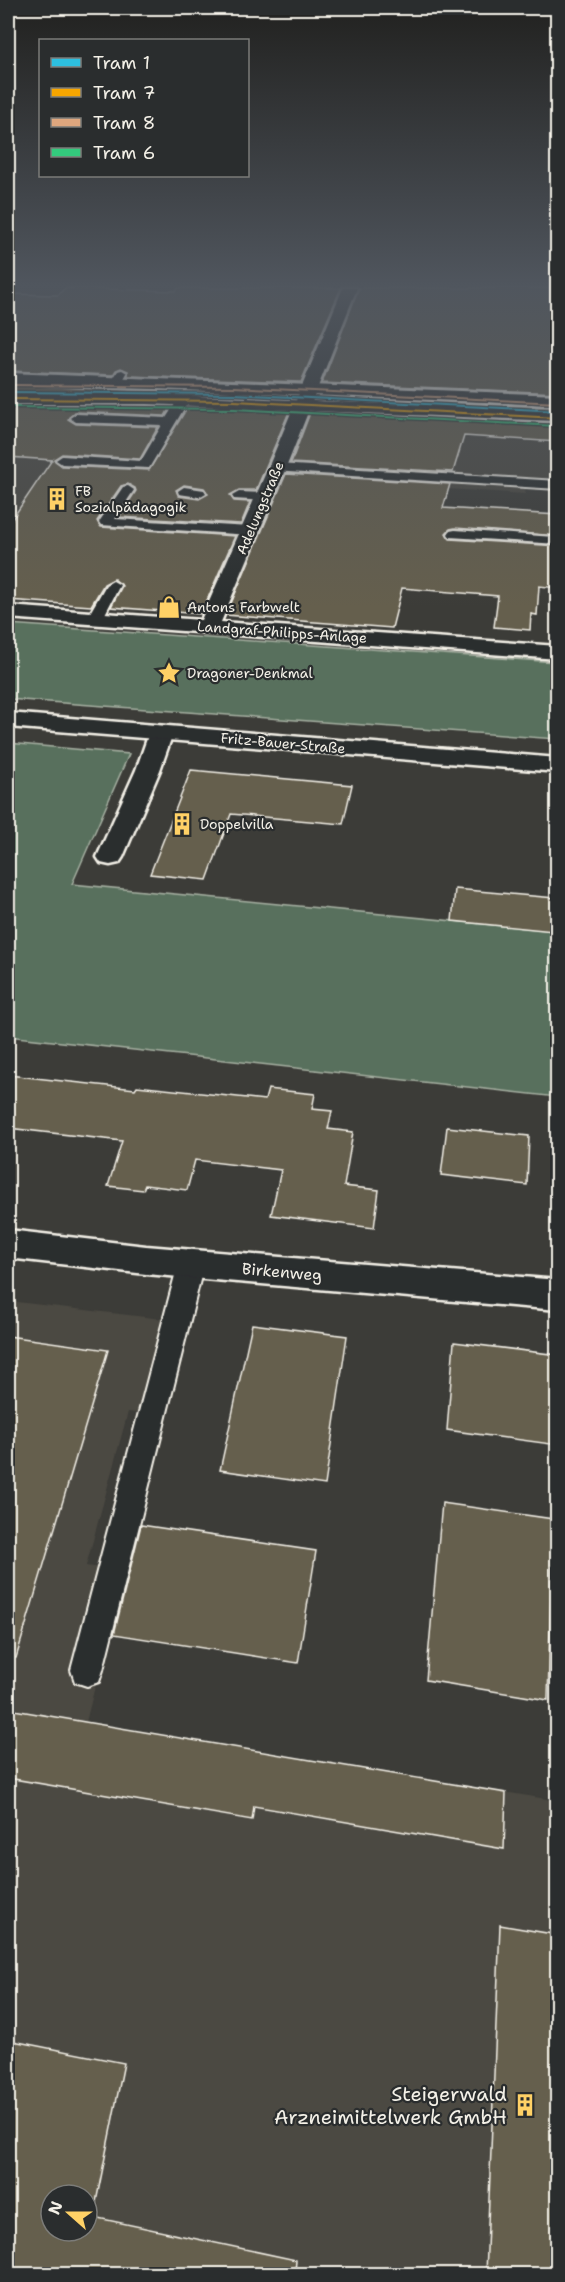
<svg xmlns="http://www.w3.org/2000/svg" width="565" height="2282" viewBox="0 0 565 2282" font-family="'Shantell Sans',sans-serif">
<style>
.built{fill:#4b4942;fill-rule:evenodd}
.green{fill:#59705d;stroke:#a6b0a2;stroke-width:1.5}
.building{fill:#655e4e;stroke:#f4f1e8;stroke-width:1.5;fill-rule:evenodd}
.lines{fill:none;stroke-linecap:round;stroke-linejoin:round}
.service-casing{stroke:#f4f1e8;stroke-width:4}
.minor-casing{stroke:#f4f1e8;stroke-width:5}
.secondary-casing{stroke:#f4f1e8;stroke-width:5}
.primary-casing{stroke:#f4f1e8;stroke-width:5}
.service{fill:#2a2d2e;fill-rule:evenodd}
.minor{fill:#2a2d2e;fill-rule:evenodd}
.secondary{fill:#2a2d2e;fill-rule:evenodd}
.primary{fill:#2a2d2e;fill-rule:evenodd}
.tram-1-casing{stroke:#2a2d2e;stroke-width:4.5}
.tram-2-casing{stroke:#2a2d2e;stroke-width:4.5}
.tram-3-casing{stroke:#2a2d2e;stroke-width:4.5}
.tram-4-casing{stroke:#2a2d2e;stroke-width:4.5}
.tram-1{stroke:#2dbfdf;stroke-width:2}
.tram-2{stroke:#f7a600;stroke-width:2}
.tram-3{stroke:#dfa77e;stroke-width:2}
.tram-4{stroke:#33ca7d;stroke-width:2}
.labels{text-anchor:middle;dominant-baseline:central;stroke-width:4.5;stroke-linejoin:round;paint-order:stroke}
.far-poi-label{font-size:14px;fill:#f4f1e8;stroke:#2a2d2e;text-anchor:start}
.far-street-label{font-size:14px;fill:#f4f1e8;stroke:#2a2d2e}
.street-label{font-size:16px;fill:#f4f1e8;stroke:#2a2d2e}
.near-poi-label{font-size:20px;fill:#f4f1e8;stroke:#2a2d2e;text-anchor:end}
</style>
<rect width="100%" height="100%" fill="#3c3c38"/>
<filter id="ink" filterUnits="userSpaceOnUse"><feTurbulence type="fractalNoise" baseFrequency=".0167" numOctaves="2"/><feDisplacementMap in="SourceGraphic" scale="12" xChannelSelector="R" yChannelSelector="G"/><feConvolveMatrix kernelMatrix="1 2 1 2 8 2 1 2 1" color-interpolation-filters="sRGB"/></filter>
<g filter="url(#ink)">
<!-- built -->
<path class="built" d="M8,410L238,413L444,419L557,425V489L526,487L525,494L94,466L88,475L155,480L137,513L255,520L227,583L139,577L156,542L8,533Z
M8,1301L188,1322L165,1417L128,1412L86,1566L124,1571L86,1722L558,1801L557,2274H8ZM51,2195H87V2231H51Z"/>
<!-- green -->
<path class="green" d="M8,624L557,662V739L8,699Z
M8,743L129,754L72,884L557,931V1097L8,1036Z"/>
<!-- building -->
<path class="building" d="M65,288L176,291L178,288H341L301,382L128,376V371L121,368L116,370L113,375L8,371V294L58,295Z
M359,288H558V393L322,383Z
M8,385L295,397L147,392H8Z
M316,398L558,407V409L316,399Z
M8,406L170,407L165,416L75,412L68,419L76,424L158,427L140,459L62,454L54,459L62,466L149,470L187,408L289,412L256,490H239L230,495L234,501L250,502L241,524L119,517L136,491L135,488L128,484L121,486L97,521L101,527L235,536L201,614L111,607L122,586L114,579L104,584L91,606L8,600V525L52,460L8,457ZM184,485L204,488L208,494L199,499L179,496L176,490Z
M310,413L558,423V442L464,436L453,472L291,463Z
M286,474L450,484L443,508L558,515V536L455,528L450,529L446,533L450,539L558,546V588L539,586L537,615L531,614L530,630L494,627L498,596L402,588L392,628L226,615Z
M191,770L352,785L343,824L231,814L207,880L150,874Z
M455,889L555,898L553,931L452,921Z
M8,1075L135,1089L137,1086L265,1100L268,1089L315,1094L312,1109L332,1111L328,1129L353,1132L344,1186L379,1190L374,1228L271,1215L281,1170L195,1160L187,1190L145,1185L143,1190L108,1186L122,1141L8,1128Z
M447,1127L529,1136L527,1185L441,1175Z
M252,1324L347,1336L325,1485L220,1470Z
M8,1336L108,1350L16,1658L8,1657Z
M454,1342L558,1355V1445L447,1430Z
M442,1503L553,1519L548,1700L426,1680Z
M141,1525L316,1551L298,1663L114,1634Z
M8,1709L506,1793L504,1849L254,1806L252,1820L8,1778Z
M500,1925L558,1935V2274H486Z
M8,2040L124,2063L93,2217L296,2260L295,2274H8ZM51,2195H87V2231H51Z"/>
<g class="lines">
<!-- service casing -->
<g class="service-casing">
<path id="service" d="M122,370L127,373L121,384L117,385L113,384L111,382L118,371Z
M183,397L189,400L149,468L62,464L56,460L62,456L141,461L162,425L76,422L70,418L76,414L166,418L179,398Z
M277,464L558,481V489L273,471L271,468Z
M128,486L134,490L115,519L250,527L257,531L250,535L101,525L99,522L101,519L123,487Z
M184,487L204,490L206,493L199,497L179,494L178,491Z
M239,492L265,493L272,497L265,501L234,499L232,496Z
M455,530L554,537L558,538V544L450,537L448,534L450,531Z
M113,581L120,585L103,618L100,621H90L87,618L106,585Z
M191,1254L200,1257L204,1264L103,1670L99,1682L87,1686L75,1682L71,1670L178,1264L182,1257Z"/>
</g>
<!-- minor casing -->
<g class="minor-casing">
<path id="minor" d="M343,288H357L286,468L221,622L558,646V659L8,618V606L201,620L268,468Z
M161,726L169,728L173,733L160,770L123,857L119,863L110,865L101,863L97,857L136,770L149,733L153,728Z
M8,1230L146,1246L558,1280V1310L146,1274L8,1258Z"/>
</g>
<!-- secondary casing -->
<g class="secondary-casing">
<path id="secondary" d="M8,373L558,395V405L8,383Z"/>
</g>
<!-- primary casing -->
<g class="primary-casing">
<path id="primary" d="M8,394H147L558,411V421L147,404H8Z
M8,713L558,758V772L8,727Z"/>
</g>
<!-- service -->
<use href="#service" class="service"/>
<!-- minor -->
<use href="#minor" class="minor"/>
<!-- secondary -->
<use href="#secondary" class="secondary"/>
<!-- primary -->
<use href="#primary" class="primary"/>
<!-- tram-1 casing -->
<g class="tram-1-casing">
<path id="tram-1" d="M8,392L234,394L558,411"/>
</g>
<!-- tram-2 casing -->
<g class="tram-2-casing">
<path id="tram-2" d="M8,399L234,401L558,418"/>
</g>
<!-- tram-3 casing -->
<g class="tram-3-casing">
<path id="tram-3" d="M8,385L234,387L558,403"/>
</g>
<!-- tram-4 casing -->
<g class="tram-4-casing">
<path id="tram-4" d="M8,407L234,409L557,426"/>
</g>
<!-- tram-1 -->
<use href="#tram-1" class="tram-1"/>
<!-- tram-2 -->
<use href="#tram-2" class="tram-2"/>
<!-- tram-3 -->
<use href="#tram-3" class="tram-3"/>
<!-- tram-4 -->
<use href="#tram-4" class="tram-4"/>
</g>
</g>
<!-- sky -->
<linearGradient id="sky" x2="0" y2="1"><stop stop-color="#21211f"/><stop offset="0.47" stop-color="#50565e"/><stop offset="1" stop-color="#50565e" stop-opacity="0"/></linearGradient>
<rect width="565" height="607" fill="url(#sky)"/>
<!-- icons -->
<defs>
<g id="building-bare" transform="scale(1.8)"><path d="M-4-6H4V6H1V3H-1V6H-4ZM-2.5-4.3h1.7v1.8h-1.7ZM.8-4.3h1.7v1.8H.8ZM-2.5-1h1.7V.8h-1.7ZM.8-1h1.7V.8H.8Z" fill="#ffd166" stroke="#2a2d2e" stroke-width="2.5" paint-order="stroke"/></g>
<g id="shop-bare" transform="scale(1.8)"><path d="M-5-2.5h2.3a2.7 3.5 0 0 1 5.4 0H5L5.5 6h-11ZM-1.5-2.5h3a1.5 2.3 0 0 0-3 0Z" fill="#ffd166" stroke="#2a2d2e" stroke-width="2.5" paint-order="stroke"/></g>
<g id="sight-bare" transform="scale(1.8)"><path d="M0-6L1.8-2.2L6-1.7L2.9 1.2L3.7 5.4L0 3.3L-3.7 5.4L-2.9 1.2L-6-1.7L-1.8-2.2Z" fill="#ffd166" stroke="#2a2d2e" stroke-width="2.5" paint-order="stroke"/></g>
</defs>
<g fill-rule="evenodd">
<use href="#building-bare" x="57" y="499"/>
<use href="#shop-bare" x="169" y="607"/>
<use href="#sight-bare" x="169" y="673"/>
<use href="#building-bare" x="182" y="824"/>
<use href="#building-bare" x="525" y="2105"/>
</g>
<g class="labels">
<!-- far-poi labels -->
<g class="far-poi-label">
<text x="75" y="491">FB<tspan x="75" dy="16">Sozialpädagogik</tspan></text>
<text x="187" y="607">Antons Farbwelt</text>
<text x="187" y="673">Dragoner-Denkmal</text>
<text x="200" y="824">Doppelvilla</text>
</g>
<!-- far-street labels -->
<g class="far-street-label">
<text transform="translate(260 508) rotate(-67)">Adelungstraße</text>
<text transform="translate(282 632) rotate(4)">Landgraf-Philipps-Anlage</text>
<text transform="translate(283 743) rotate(5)">Fritz-Bauer-Straße</text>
</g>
<!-- street labels -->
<g class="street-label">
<text transform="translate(282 1272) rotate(5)">Birkenweg</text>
</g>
<!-- near-poi labels -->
<g class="near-poi-label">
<text x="507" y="2094">Steigerwald<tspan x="507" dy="23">Arzneimittelwerk GmbH</tspan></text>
</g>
</g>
<!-- margin -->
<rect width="565" height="2282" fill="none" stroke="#2a2d2e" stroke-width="30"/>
<rect x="15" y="15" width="535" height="2252" fill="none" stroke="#f4f1e8" stroke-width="2" filter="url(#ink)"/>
<!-- legend -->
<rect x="39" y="39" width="210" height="138" fill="#2a2d2e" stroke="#7b7b78" stroke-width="1.5"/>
<rect x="51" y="58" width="30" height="9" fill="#2dbfdf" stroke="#7b7b78" stroke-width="1.5"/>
<text x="93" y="69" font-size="18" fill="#f4f1e8">Tram 1</text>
<rect x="51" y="88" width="30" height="9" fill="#f7a600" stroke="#7b7b78" stroke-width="1.5"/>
<text x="93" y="99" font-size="18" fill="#f4f1e8">Tram 7</text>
<rect x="51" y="118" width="30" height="9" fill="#dfa77e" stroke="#7b7b78" stroke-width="1.5"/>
<text x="93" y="129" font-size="18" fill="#f4f1e8">Tram 8</text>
<rect x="51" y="148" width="30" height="9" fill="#33ca7d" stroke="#7b7b78" stroke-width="1.5"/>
<text x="93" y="159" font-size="18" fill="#f4f1e8">Tram 6</text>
<!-- north arrow -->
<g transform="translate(69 2213) rotate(291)"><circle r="28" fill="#2a2d2e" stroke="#7b7b78" stroke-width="1.5"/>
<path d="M0-4.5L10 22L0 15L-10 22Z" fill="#ffd166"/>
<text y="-9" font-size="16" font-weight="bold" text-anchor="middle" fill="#f4f1e8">N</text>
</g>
</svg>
